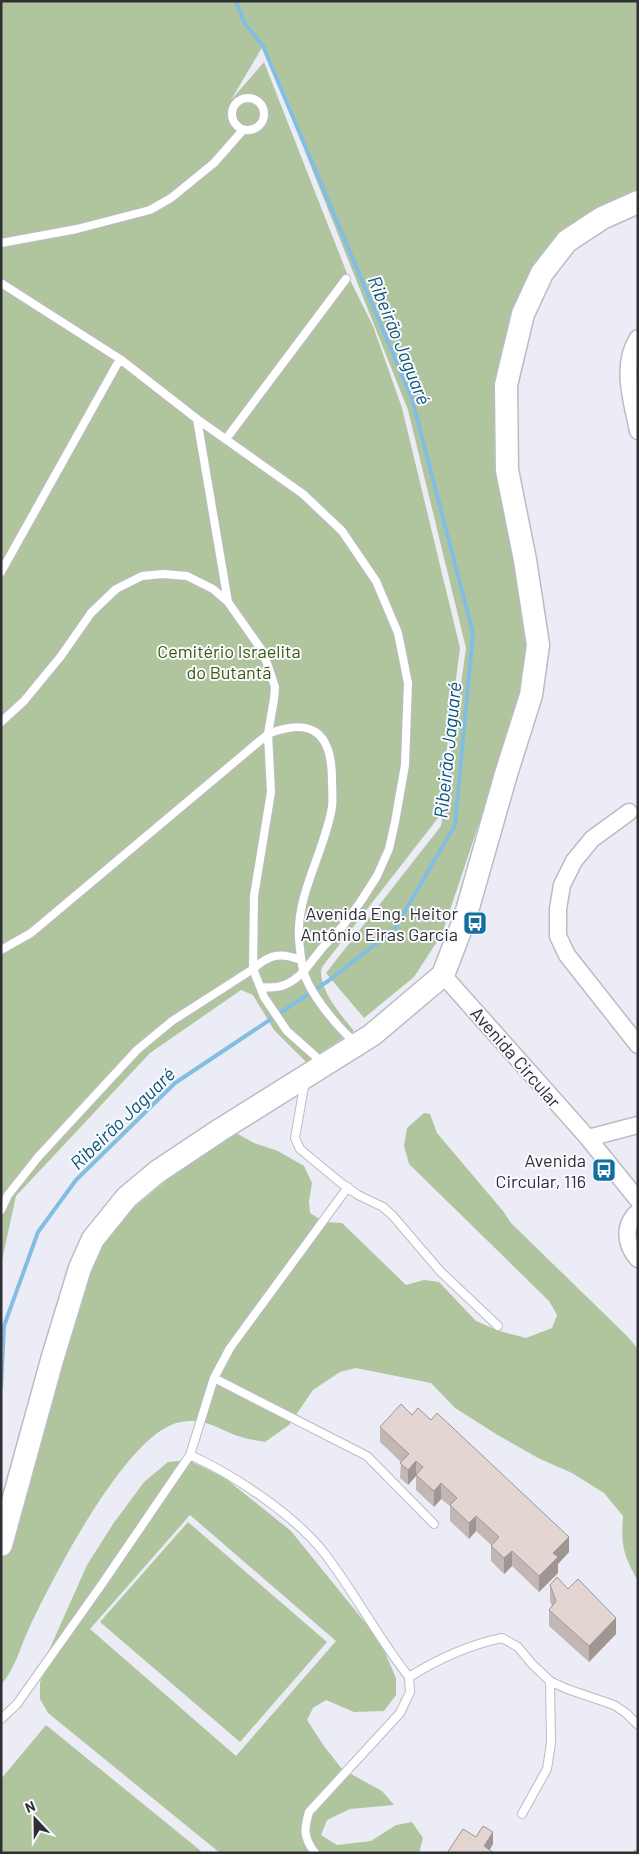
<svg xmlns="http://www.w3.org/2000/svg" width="639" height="1854" viewBox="0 0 639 1854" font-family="Barlow,sans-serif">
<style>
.green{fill:#b0c59e;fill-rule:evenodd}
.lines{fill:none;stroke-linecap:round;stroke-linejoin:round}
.stream{stroke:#82bee2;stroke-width:4}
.lane-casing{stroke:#bbbbc6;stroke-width:10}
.street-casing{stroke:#bbbbc6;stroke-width:19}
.secondary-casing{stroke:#bbbbc6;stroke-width:25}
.lane{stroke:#fff;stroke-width:8}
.street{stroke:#fff;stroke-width:16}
.secondary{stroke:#fff;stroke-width:22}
.wall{fill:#c3b7b5}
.shaded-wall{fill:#9f9593}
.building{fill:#e3d5d2;stroke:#9f9593}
.labels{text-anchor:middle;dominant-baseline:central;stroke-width:4;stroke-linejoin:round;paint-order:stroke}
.park-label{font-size:18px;fill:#395a08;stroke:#fafaff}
.poi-label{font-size:18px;fill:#303034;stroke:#fafaff;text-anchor:end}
.street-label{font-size:18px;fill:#303034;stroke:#fafaff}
.water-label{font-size:19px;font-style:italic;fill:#085679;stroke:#fafaff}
</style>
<rect width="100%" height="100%" fill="#ececf7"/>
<!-- green -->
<path class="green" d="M1,1H638V201L553,264L515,319L494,392L495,473L531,616L523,692L442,934L414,977L364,1018L326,973L441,826L466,648L408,410L263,46L231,100L264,62L348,276L373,326L402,408L460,648L438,818L322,967C316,987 342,1016 354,1031L306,1062L274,1030L253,995L241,990L150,1053L16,1196L1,1265Z
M424,1113L430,1114L437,1133L503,1211L511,1223L627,1336L638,1349V1581C623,1554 621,1546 623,1516L604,1493L572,1473L538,1458L496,1434L455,1408L431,1383L356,1368L340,1372L313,1390L289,1425L265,1442C255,1440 245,1439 235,1435C215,1427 204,1418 181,1422C128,1430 54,1576 31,1624C21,1644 16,1668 1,1685V1560L13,1512L79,1294L101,1245L131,1210L185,1165L236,1133L254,1143L278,1151L304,1166L312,1183L309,1201L310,1213L324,1222L342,1223L406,1285L424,1280L439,1282L476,1321L499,1331L526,1338L552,1328L557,1315L549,1301L409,1164L404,1146L407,1128Z
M188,1460L225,1478L291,1531L380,1641L396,1678V1695L384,1711L354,1712L326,1700L313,1708L307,1720L324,1746L342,1769L382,1791L394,1805L350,1809L327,1820L321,1835L337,1845L371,1841L396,1825L412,1822L423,1838L419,1853H220L48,1713L40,1699V1683L46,1657L87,1565L113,1524L144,1482L168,1462ZM190,1515L336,1641L236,1756L90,1629Z
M188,1522L327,1642L240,1742L100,1622Z
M46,1725L201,1851L199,1853H1V1779Z"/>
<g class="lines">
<!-- stream -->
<path class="stream" d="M1,1388L4,1326L38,1232L76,1180L175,1083L328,981L394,930L455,825L473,633L412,399L263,46L245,24L236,1"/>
<!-- lane casing -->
<g class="lane-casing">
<path id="lane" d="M232 114a16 16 0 1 1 32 0a16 16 0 1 1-32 0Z
M1,243L77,229L150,210L171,198L214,163L243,130
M1,283L120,359L197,419L303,494L342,531L376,581L398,633L408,683L405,765L395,822L389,849L377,876L361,901L342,927L323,947L304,971C290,985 280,989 261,987
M197,419L228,602
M226,439L346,279
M1,572L120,359
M1,722L24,701L61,656L91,613L116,589L142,576L163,574L187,576L213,589L228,602L261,649L268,666L275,687L274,699L268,734L271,792L254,896L253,969L264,997L287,1031L323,1063
M1,950L31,933L268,734C313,716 332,734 332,780C332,789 333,798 332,807C325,851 296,894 299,939C300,950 301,960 303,970C309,993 338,1028 356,1043
M305,1081L295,1138L300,1149L341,1183L358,1195L383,1207L393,1216L440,1271L498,1326
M348,1187L230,1348L214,1378L367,1456L434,1524
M1,1210L8,1195L39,1156L137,1050L172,1021L253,969C270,954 280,952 301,960
M190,1455L214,1378
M1,1719L17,1704L102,1584L190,1455C233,1474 296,1516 325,1554C355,1593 378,1638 409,1677C438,1659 468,1645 502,1638L518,1647L532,1664L550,1681L567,1689L614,1705L626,1713L638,1725
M522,1814L547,1769L551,1743L550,1681
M315,1853C303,1837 304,1829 309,1812L400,1713L410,1692L409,1677"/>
</g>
<!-- street casing -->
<g class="street-casing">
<path id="street" d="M638,338C620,366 632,400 638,431
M629,812L592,839L574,861L562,885L558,909V936L567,955L638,1045
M443,975L588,1138L638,1200
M588,1138L638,1125
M638,1212C623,1225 625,1245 638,1259"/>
</g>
<!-- secondary casing -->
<g class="secondary-casing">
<path id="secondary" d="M1,1545L52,1360L80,1268L93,1239L127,1197L157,1172L220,1130L372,1035L443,975L465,918L506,774L531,695L538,645L525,560L507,470L506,385L523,314L542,273L567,241L602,218L638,202"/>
</g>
<!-- lane -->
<use href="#lane" class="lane"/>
<!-- street -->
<use href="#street" class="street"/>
<!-- secondary -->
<use href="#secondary" class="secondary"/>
</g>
<!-- wall -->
<path class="wall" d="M412,1415L569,1552L558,1564V1573L539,1592L512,1566L504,1574L491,1561V1545L476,1531L469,1539L450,1521V1506L441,1499L434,1507L416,1490V1476L408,1485L400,1478L401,1462L380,1442V1427Z
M550,1585L616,1634L589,1662L549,1626V1610L552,1606L550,1601Z"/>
<!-- shaded-wall -->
<path class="shaded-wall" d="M416,1461V1476L408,1485V1470Z
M441,1483V1499L434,1507V1491Z
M476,1516V1531L469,1539V1523Z
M569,1537V1552L558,1564V1573L539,1592V1576L553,1553Z
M512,1551V1566L504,1574V1558Z
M616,1618V1634L589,1662V1646Z
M493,1832V1844L488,1853L484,1846Z"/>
<!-- building -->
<path class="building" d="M401,1404L412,1415L418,1408L431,1420L437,1413L569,1537L553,1553L558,1557L539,1576L512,1551L504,1558L491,1546L499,1537L476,1516L469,1523L450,1505L457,1498L441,1483L434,1491L416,1475L423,1467L416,1461L408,1470L400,1463L409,1454L380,1427Z
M557,1577L568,1589L578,1579L616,1618L589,1646L549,1610L556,1601L550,1585Z
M483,1826L493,1832L484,1846L494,1853H447L463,1829L476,1837Z
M638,1849V1853H632Z"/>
<!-- icons -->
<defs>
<g id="bus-square" transform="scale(1.25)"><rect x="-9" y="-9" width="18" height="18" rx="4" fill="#126e9d" stroke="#fafaff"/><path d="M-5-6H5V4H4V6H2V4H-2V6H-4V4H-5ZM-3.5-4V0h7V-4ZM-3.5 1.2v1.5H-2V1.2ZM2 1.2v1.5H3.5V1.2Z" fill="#fff"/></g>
</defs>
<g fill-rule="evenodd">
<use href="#bus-square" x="475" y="923"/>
<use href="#bus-square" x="604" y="1170"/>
</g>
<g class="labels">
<!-- park labels -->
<g class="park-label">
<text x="229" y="651">Cemitério Israelita<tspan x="229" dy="21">do Butantã</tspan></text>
</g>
<!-- poi labels -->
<g class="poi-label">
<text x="458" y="913">Avenida Eng. Heitor<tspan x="458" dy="21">Antônio Eiras Garcia</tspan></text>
<text x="586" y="1160">Avenida<tspan x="586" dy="21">Circular, 116</tspan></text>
</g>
<!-- street labels -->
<g class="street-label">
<text transform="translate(516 1057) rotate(49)">Avenida Circular</text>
</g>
<!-- water labels -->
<g class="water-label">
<text transform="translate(400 340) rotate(68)">Ribeirão Jaguaré</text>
<text transform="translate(447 750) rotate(-84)">Ribeirão Jaguaré</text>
<text transform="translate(122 1118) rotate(-44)">Ribeirão Jaguaré</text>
</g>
</g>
<!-- border -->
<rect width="639" height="1854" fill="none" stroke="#303034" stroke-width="5"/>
<!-- north arrow -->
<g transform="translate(35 1819) rotate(338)" stroke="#fafaff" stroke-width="4" paint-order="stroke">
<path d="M0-4L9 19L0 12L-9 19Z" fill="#303034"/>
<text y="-8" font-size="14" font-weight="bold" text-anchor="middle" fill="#303034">N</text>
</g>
</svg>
